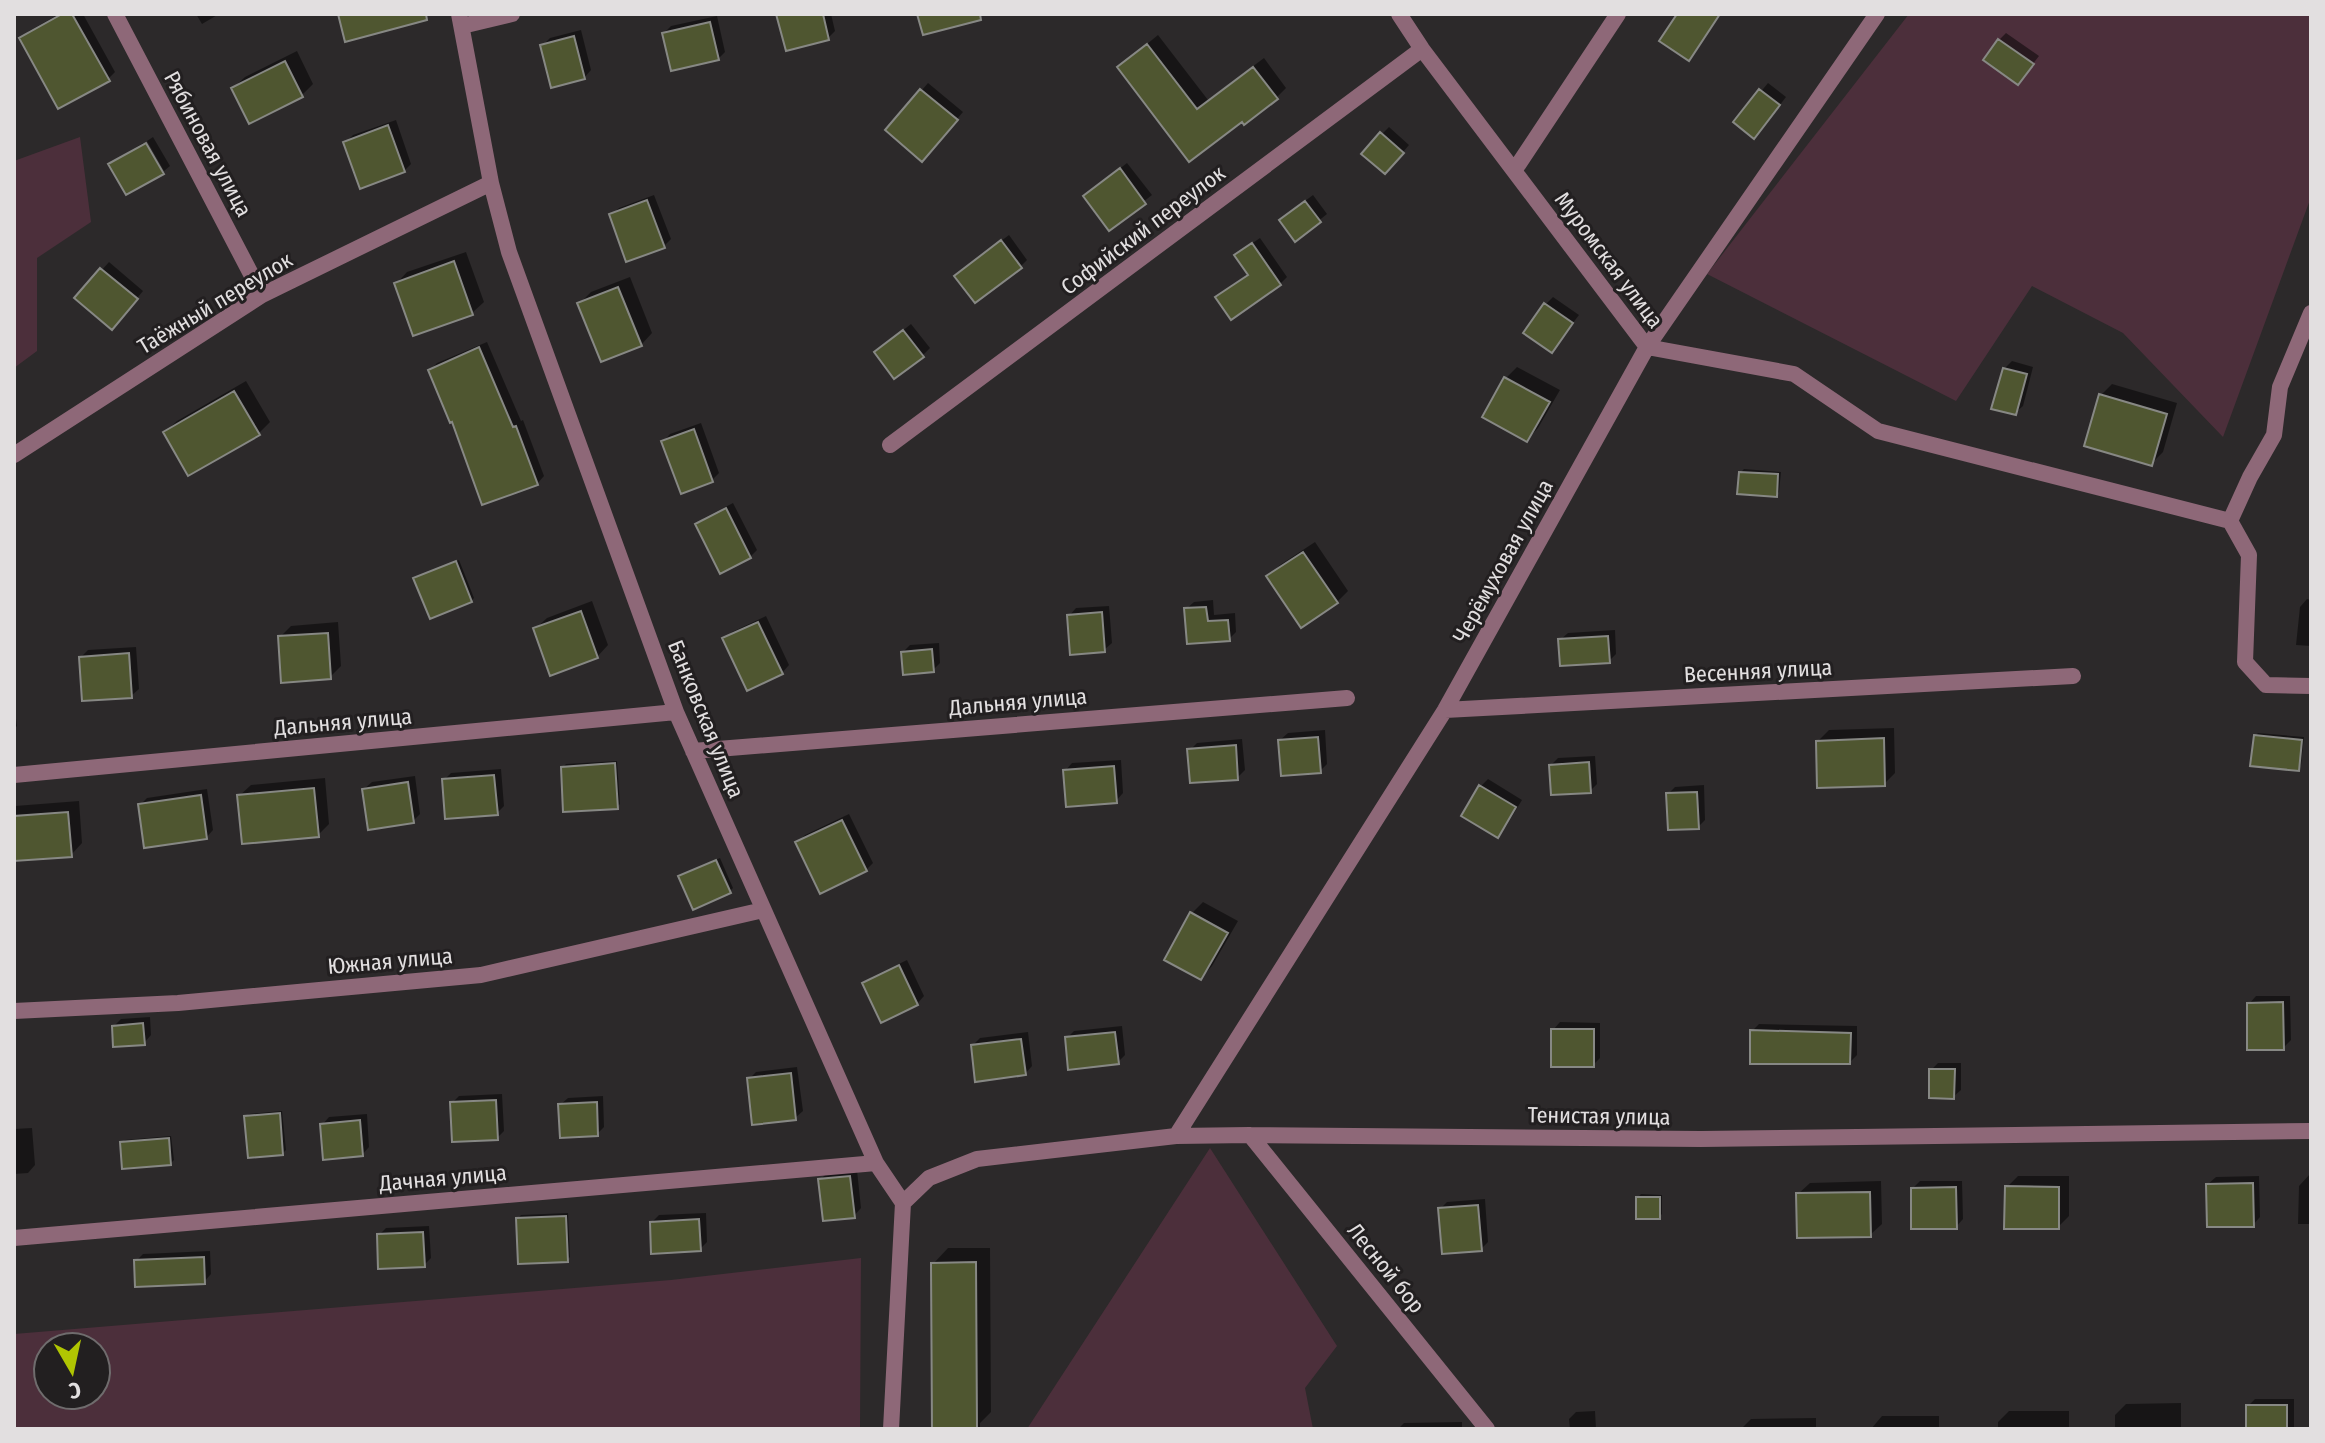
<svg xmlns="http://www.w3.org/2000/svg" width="2325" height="1443" viewBox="0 0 2325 1443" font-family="'Fira Sans Condensed',sans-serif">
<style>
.green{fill:#4c2f3b;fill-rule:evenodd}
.shadow{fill:#0007}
.building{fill:#4f5630;stroke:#878884;stroke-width:2}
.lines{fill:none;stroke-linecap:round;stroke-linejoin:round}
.minor{stroke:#8e6878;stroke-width:16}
.labels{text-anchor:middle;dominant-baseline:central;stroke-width:6;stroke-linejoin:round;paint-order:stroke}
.street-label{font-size:22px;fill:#e2dfe0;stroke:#221f20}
</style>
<rect width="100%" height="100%" fill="#2c292a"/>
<!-- green -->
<path class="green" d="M1909,14H2311V197L2223,437L2123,333L2032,286L1956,401L1707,274Z
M80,137L91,222L37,258V351L14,368V161Z
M1210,1148L1337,1346L1305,1388L1313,1429H1027Z
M861,1258L860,1429H14V1334L671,1280ZM48,1347H96V1395H48Z"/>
<!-- shadow -->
<path class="shadow" d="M59,14H83L115,72L108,79L21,38L29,31Z
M196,14H219L202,24Z
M779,14H831L835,31L828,38Z
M717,16L725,52L718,59L664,33L671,26Z
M581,30L591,70L584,78L543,45L550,38Z
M2006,33L2039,56L2018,83L1999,40Z
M1158,35L1208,100L1264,58L1286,88L1276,98L1242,119L1190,159L1119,67Z
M297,51L313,84L302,95L250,122L233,88L245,77Z
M928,83L963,112L929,152L888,130Z
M1768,83L1786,97L1761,129L1736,122Z
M396,120L411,164L404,171L346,142L353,135Z
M1389,127L1409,145L1392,165L1382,134Z
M153,137L170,166L164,171L147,141Z
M143,143L161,173L111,165L118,158Z
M1127,163L1152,195L1110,228L1085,196Z
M654,195L671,239L664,246L611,215L619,208Z
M1313,195L1327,214L1296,239L1289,213Z
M1009,235L1027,260L1020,267L964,269Z
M1260,238L1287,277L1280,284L1218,297L1249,273L1244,249Z
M466,252L484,302L472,313L414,334L396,284L407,272Z
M109,262L143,291L119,320L77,298Z
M630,277L652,333L641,345L580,303L591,292Z
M1553,297L1579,315L1552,350L1546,304Z
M911,324L930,348L923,355L876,352Z
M487,342L521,421L523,420L544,476L537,484L453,419L430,370L437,363Z
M2012,361L2033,367L2023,406L2015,413L2004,369Z
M1517,367L1560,390L1538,428L1527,440L1485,416L1506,378Z
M246,381L270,422L259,433L165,432L177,421Z
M2112,384L2177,403L2163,452L2152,463L2101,395Z
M701,423L719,473L712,480L663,442L670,434Z
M1744,469L1781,472L1779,492L1776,495L1741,472Z
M733,503L757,550L750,557L697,525L704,518Z
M1315,542L1348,591L1337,602L1269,576L1280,565Z
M459,560L474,598L471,601L416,579Z
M2307,599L2311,600V646L2296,645L2300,607Z
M1213,600L1214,615L1235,613L1236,632L1229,639L1186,609L1194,602Z
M592,601L608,645L597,657L535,629L547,618Z
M1109,606L1112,643L1104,650L1069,616L1076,608Z
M766,616L789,665L782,673L725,639L732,632Z
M338,622L341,666L330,677L280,637L291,626Z
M1615,630L1616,654L1609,661L1560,640L1568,633Z
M939,643L940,663L933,670L903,652L910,645Z
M136,647L139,689L131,696L81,657L88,650Z
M14,704L17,726L14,729Z
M1894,728L1895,773L1884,784L1818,741L1829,730Z
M1325,730L1327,764L1320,771L1280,740L1288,733Z
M2258,733L2304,737L2301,765L2298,768L2255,736Z
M1242,739L1245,770L1237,778L1190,750L1197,743Z
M1595,756L1597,784L1590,791L1551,765L1558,758Z
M1121,760L1123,793L1116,801L1065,771L1072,763Z
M617,761L620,804L617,807L563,767L566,764Z
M501,769L504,806L497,813L444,780L451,773Z
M415,776L420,814L413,821L364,789L372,782Z
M325,778L329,824L318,835L239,796L251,785Z
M1488,779L1522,800L1505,828L1498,835L1481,786Z
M1704,785L1705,820L1698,827L1668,794L1675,787Z
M207,789L213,830L206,838L140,805L147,798Z
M79,801L82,843L71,855L14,859L15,806Z
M849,814L873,863L866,870L798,842L805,835Z
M720,858L733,888L730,891L684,874Z
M1203,902L1238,921L1212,966L1201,978L1166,959L1192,913Z
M907,960L924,996L917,1004L864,984L872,977Z
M2256,996H2290L2291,1040L2283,1048L2249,1004Z
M150,1017L151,1035L144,1043L114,1026L121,1019Z
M1560,1022L1600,1023V1058L1593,1065L1553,1030Z
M1759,1024L1857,1026V1055L1850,1062L1752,1031Z
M1122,1026L1125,1055L1118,1062L1067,1038L1074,1031Z
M1028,1032L1032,1066L1025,1074L973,1045L980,1038Z
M1938,1063H1961V1090L1953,1097L1931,1070Z
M797,1067L803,1111L795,1118L749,1079L756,1072Z
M502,1094L504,1131L497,1138L452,1103L459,1096Z
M603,1096L604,1127L597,1134L560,1105L568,1098Z
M282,1111L286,1150L282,1154L246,1117L249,1114Z
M367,1114L369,1147L362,1155L322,1125L329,1117Z
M32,1128L35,1165L28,1173L14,1174V1129Z
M171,1136L174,1160L171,1163L122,1143L125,1140Z
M857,1170L861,1208L854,1216L820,1180L827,1173Z
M2310,1174L2311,1224H2298L2299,1186Z
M2018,1176H2069V1216L2058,1227L2007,1187Z
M2259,1176L2260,1217L2253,1225L2208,1184L2216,1177Z
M1881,1181L1882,1224L1870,1235L1798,1194L1810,1183Z
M1920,1181H1962L1963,1219L1956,1227L1913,1188Z
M1641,1194L1662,1195V1214L1659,1217L1638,1197Z
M1485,1199L1488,1242L1481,1249L1440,1209L1447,1202Z
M568,1213L570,1257L567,1260L518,1218L521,1215Z
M706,1213L707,1242L700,1249L652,1222L659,1215Z
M429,1226L431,1258L424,1265L379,1235L386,1228Z
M948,1248H990L991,1412L980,1423V1429H934L933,1264Z
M210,1251L211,1274L204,1282L136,1261L143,1254Z
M2255,1399H2294V1429H2248V1406Z
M2181,1403V1429H2115V1415L2126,1404Z
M1595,1411L1596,1429H1570L1569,1419L1576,1412Z
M2009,1411H2069V1429H1998V1422Z
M1882,1416H1939V1429H1871Z
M1816,1418V1429H1741L1751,1419Z
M1462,1422V1429H1398L1404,1423Z"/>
<!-- building -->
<path class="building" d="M62,14H72L110,81L58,109L19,38Z
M338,14H426L427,20L345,42Z
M776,14H823L829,40L786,51Z
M917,14H980L981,20L923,35Z
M1677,14H1720L1689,61L1659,41Z
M710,22L719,60L671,71L662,33Z
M574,36L585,79L551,88L540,45Z
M1998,39L2034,64L2018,85L1983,60Z
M1147,44L1197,109L1253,67L1278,99L1244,125L1242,122L1189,162L1117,67Z
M285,61L303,97L249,124L231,88Z
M920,89L958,120L922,162L885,130Z
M1759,89L1780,105L1754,139L1733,122Z
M388,125L405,172L360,189L343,142Z
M1380,132L1404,153L1385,174L1361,154Z
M146,143L164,174L126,195L108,164Z
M1120,168L1146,204L1109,231L1083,196Z
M647,200L665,248L626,262L609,214Z
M1305,201L1321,222L1295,242L1279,220Z
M1001,240L1022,268L975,303L954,276Z
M1252,243L1281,285L1231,320L1215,297L1248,275L1234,255Z
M454,261L473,315L413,336L394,283Z
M100,268L138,299L112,330L74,298Z
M618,287L642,346L601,362L577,303Z
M1544,303L1573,323L1552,353L1523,333Z
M903,330L924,357L894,379L874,352Z
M479,347L513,427L516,426L538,485L482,505L452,422L450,423L428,370Z
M2003,368L2027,374L2016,415L1991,409Z
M1504,377L1550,402L1527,442L1482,417Z
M234,391L260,435L188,476L163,432Z
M2099,394L2167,414L2152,466L2084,446Z
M694,429L713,482L681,494L661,441Z
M1739,472L1778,474L1777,497L1737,494Z
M726,508L751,558L720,574L695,524Z
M1303,552L1338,603L1301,628L1266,576Z
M456,561L472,602L430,619L413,578Z
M1206,607L1208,621L1228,620L1230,641L1187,644L1184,608Z
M581,611L598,658L550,676L533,628Z
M1102,612L1105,652L1070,655L1067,615Z
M758,622L783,674L747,691L722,638Z
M328,633L331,679L281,683L278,636Z
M1608,636L1610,663L1560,666L1558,639Z
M932,649L934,672L903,675L901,652Z
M129,653L132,698L82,701L79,657Z
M2254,735L2302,740L2299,771L2250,766Z
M1318,737L1321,773L1281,776L1278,740Z
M1884,738L1885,786L1817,788L1816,741Z
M1236,745L1238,780L1190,783L1187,749Z
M1589,762L1591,793L1551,795L1549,765Z
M615,763L618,809L563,812L561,767Z
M1114,766L1117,803L1066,807L1063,770Z
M494,775L498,815L445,819L442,779Z
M408,782L414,823L368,830L362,789Z
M1479,785L1516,807L1498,838L1461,816Z
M314,788L319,837L242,844L237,795Z
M1697,792L1699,829L1668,830L1666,793Z
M201,795L207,839L144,848L138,804Z
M68,812L72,857L14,861V816Z
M842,820L867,871L820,894L795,842Z
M716,860L731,893L693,910L678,876Z
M1190,912L1228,933L1201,980L1164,960Z
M899,965L918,1005L881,1023L862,983Z
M2283,1002L2284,1050H2247V1003Z
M143,1023L145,1045L113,1047L112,1026Z
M1551,1029H1594V1067H1551Z
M1750,1030L1851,1033L1850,1064H1750Z
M1115,1032L1119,1064L1068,1070L1065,1037Z
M1021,1039L1026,1075L975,1082L971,1045Z
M1929,1069H1955L1954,1099L1929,1098Z
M791,1073L796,1120L752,1125L747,1078Z
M496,1100L498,1140L452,1142L450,1102Z
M597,1102L598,1136L560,1138L558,1104Z
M280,1113L283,1155L248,1158L244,1116Z
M360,1120L363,1156L323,1160L320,1124Z
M169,1138L171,1165L122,1169L120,1142Z
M850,1176L855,1218L823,1221L818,1179Z
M2253,1183L2254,1227H2207L2206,1184Z
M2005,1186L2059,1187V1229H2004Z
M1956,1187L1957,1229H1911V1188Z
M1870,1192L1871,1237L1797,1238L1796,1193Z
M1636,1197H1660V1219H1636Z
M1478,1205L1482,1251L1442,1254L1438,1208Z
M566,1216L568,1262L518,1264L516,1218Z
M699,1219L701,1251L651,1254L650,1222Z
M423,1232L425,1267L378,1269L377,1234Z
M204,1257L205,1284L135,1287L134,1260Z
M976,1262L977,1429H932L931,1263Z
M2246,1405H2287V1429H2246Z"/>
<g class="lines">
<!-- minor -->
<path class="minor" d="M115,14L262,295
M459,14L491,183L509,252L676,712L876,1163L903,1203L891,1429
M1399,14L1422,49L1647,347L1794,374L1878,431L2230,521
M462,26L512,14
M1514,171L1618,14
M890,445L1422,49
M14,455L262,295L491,183
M2230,521L2250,477L2274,435L2280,387L2311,313
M2230,521L2249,555L2245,662L2266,685L2311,686
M1445,710L2073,676
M693,751L1347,698
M14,775L676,712
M14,1011L178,1003L481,975L763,910
M1250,1135L1487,1429
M1176,1136L1445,710L1647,347L1877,14
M903,1203L929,1178L977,1159L1176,1136L1250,1135L1701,1139L2311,1131
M14,1238L876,1163"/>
</g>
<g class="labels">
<!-- street labels -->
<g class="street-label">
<text transform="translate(208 144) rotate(62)">Рябиновая улица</text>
<text transform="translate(1143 230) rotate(-37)">Софийский переулок</text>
<text transform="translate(1609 260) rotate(53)">Муромская улица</text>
<text transform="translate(215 303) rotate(-31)">Таёжный переулок</text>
<text transform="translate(1503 561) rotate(-61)">Черёмуховая улица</text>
<text transform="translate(1758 671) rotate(-3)">Весенняя улица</text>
<text transform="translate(1018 702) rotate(-5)">Дальняя улица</text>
<text transform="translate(706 719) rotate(68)">Банковская улица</text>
<text transform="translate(343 722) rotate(-5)">Дальняя улица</text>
<text transform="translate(390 961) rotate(-5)">Южная улица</text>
<text transform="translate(1599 1116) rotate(1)">Тенистая улица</text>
<text transform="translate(443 1178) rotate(-5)">Дачная улица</text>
<text transform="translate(1386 1268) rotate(51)">Лесной бор</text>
</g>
</g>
<!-- border -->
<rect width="2325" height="1443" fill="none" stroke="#e2dfe0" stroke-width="32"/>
<!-- north arrow -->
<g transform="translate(72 1371) rotate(171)"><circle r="38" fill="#221f20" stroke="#6f6c6d" stroke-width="2"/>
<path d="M0-6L14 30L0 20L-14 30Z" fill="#b0c502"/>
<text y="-12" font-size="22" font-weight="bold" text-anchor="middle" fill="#e2dfe0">С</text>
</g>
</svg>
